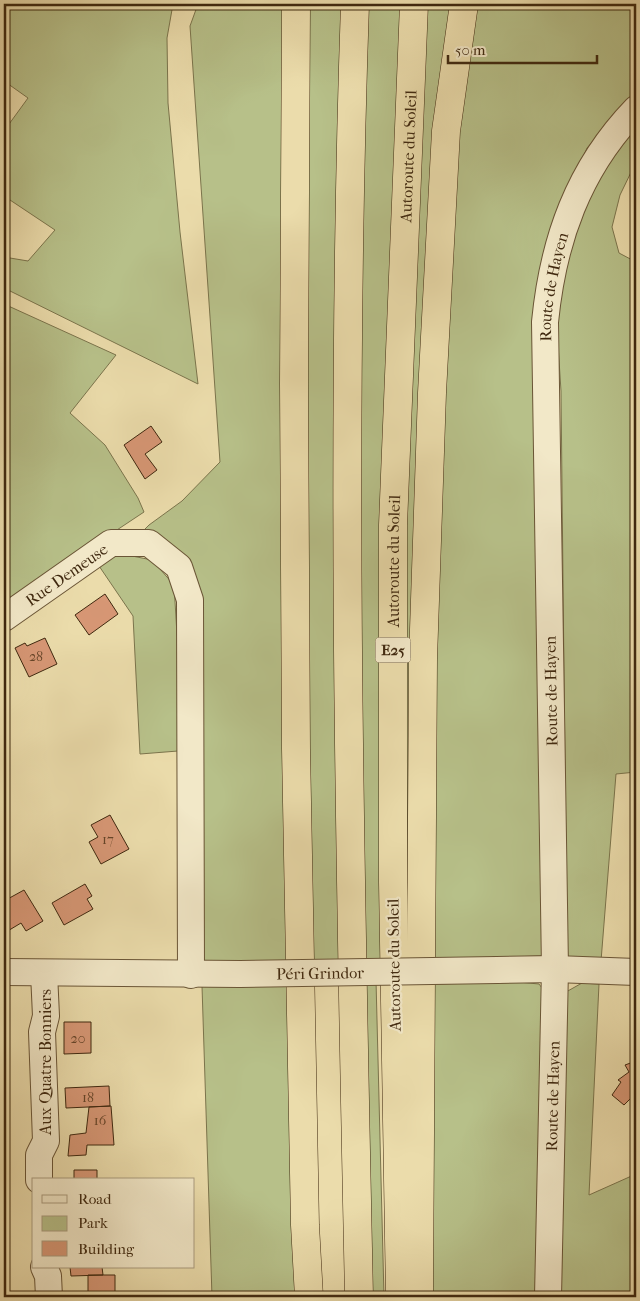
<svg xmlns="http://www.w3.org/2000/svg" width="640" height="1301" viewBox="0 0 640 1301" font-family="'IM FELL French Canon',serif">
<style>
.green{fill:#b7c089;stroke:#7b744c}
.building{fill:#d79775;stroke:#3f280f}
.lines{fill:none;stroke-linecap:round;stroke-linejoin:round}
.minor-casing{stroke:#6a5536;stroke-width:28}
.highway-casing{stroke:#3f280f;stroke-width:29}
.minor{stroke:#f2e8c8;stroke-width:26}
.highway{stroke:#ebdcab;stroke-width:28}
.minor-bridge-casing{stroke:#6a5536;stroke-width:28;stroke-linecap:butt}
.minor-bridge{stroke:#f2e8c8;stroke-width:26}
.labels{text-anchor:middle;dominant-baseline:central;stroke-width:4.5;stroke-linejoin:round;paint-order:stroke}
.number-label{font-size:14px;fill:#654428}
.shield{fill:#f2e8c8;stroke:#756246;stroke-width:1}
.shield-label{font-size:15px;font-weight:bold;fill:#3f280f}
.street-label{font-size:16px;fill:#3f280f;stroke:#f2e8c8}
</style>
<rect width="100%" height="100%" fill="#ebdcab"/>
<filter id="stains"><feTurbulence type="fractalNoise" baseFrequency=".004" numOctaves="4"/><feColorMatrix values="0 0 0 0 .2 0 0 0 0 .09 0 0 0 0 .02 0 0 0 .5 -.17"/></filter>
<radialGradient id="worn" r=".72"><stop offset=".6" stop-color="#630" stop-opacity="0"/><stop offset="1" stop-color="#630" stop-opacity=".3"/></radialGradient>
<!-- green -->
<path class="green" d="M4,4H173L167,38L168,103L180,232L198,384L4,288V257L28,261L55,230L4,196V131L28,98L4,81Z
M198,4H636V92L587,148L553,231L537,577L542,956L201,966L196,597L140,534L149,525L182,501L220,462L190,26Z
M636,125V162L620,195L612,227L619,253L636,262V772L616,774L601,961L567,957L561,391L555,298L571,228L610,151Z
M4,304L116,355L70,413L105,445L138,498L144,512L4,605Z
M122,554L152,560L174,585L178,651V751L140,754L133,616L97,563Z
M287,980L298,1297H212L202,986Z
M376,980L384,1297H366L362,981Z
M518,982L539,984L548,996L540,1297H428L431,984Z
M582,983L599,984L589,1195L636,1174V1297H553L566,992Z"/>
<!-- building -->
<path class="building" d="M4,213L9,216L4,225Z
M151,426L162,442L145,454L157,470L145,479L124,445Z
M105,594L118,614L89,635L75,615Z
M45,638L57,664L29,677L15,648L25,643L27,646Z
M110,815L129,849L101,864L89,842L98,837L91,825Z
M85,884L92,896L87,899L93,909L64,925L52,903Z
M24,890L43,921L26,931L21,923L6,932L4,901Z
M64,1022H91V1053L64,1054Z
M4,1036H7L8,1061H4Z
M636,1061V1090L632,1092L634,1095L624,1105L612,1095L621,1082L618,1080L629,1072L625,1065Z
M109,1086L110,1106L66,1108L65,1088Z
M111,1106L114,1145H87L86,1155L68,1156L70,1135L86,1133L89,1107Z
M74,1170H97V1179L101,1180H74Z
M70,1267H102L103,1275L71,1276Z
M88,1275H115V1297H88Z"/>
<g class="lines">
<!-- minor casing -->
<g class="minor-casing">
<g id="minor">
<path id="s1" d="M4,618L111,543H149L179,567L190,600L191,975"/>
<path d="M497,970L555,969L636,972"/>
<path d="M4,972L240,974"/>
<path d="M39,1180V1155L46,1141L42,1032L46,1016L44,973"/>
<path d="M44,1267L48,1276L49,1297"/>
<path id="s2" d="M548,1297L555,969L545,322C553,241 578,169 636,109"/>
</g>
</g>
<!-- highway casing -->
<g class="highway-casing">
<g id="highway">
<path d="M296,4L294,384L296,749L305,1225L309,1297"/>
<path d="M355,4C340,435 350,866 359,1297"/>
<path id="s3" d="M400,1297L393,882V525L414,4"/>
<path d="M417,1297L419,1292L423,659L432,393L446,131L464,4"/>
</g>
</g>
<!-- minor -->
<use href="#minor" class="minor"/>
<!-- highway -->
<use href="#highway" class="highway"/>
<!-- minor-bridge casing -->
<g class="minor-bridge-casing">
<g id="minor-bridge">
<path id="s4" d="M240,974L497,970"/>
</g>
</g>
<!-- minor-bridge -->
<use href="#minor-bridge" class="minor-bridge"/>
</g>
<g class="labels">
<!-- number labels -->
<g class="number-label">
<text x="36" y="656">28</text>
<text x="108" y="839">17</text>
<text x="78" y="1038">20</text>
<text x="88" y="1097">18</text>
<text x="100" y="1120">16</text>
</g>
<!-- shield labels -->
<rect class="shield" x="375.5" y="637.5" width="35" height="25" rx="4"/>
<g class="shield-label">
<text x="393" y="650">E25</text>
</g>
<!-- street labels -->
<g class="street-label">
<text stroke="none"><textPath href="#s3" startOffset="1141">Autoroute du Soleil</textPath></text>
<text stroke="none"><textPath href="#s2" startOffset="1011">Route de Hayen</textPath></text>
<text stroke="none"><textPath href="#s3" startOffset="736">Autoroute du Soleil</textPath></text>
<text stroke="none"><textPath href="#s1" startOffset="76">Rue Demeuse</textPath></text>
<text transform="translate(551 691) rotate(-91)">Route de Hayen</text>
<text transform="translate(394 965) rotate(-91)">Autoroute du Soleil</text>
<text stroke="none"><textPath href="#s4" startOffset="80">Péri Grindor</textPath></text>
<text transform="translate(45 1062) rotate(-90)">Aux Quatre Bonniers</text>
<text stroke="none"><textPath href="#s2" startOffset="201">Route de Hayen</textPath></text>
</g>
</g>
<!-- margin -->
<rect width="640" height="1301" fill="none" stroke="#ebdcab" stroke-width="20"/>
<rect x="5" y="5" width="630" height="1291" fill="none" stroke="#3f280f" stroke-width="2.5"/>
<rect x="10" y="10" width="620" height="1281" fill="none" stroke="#3f280f"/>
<!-- legend -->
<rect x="32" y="1178" width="162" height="90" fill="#f2e8c8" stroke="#aa9b7e"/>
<rect x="42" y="1195" width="25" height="8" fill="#f2e8c8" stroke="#aa9b7e"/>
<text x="78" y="1204" font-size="15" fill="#3f280f">Road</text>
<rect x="42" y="1216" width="25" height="15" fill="#b7c089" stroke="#aa9b7e"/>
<text x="78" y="1228" font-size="15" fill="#3f280f">Park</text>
<rect x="42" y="1241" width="25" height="15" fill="#d79775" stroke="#aa9b7e"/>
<text x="78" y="1254" font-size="15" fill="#3f280f">Building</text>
<!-- scale -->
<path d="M448 55v8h149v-8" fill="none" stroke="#3f280f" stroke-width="2.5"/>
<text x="455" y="55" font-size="15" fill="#3f280f" stroke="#f2e8c8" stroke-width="4" paint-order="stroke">50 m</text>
<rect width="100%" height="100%" filter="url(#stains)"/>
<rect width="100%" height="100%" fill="url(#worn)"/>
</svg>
